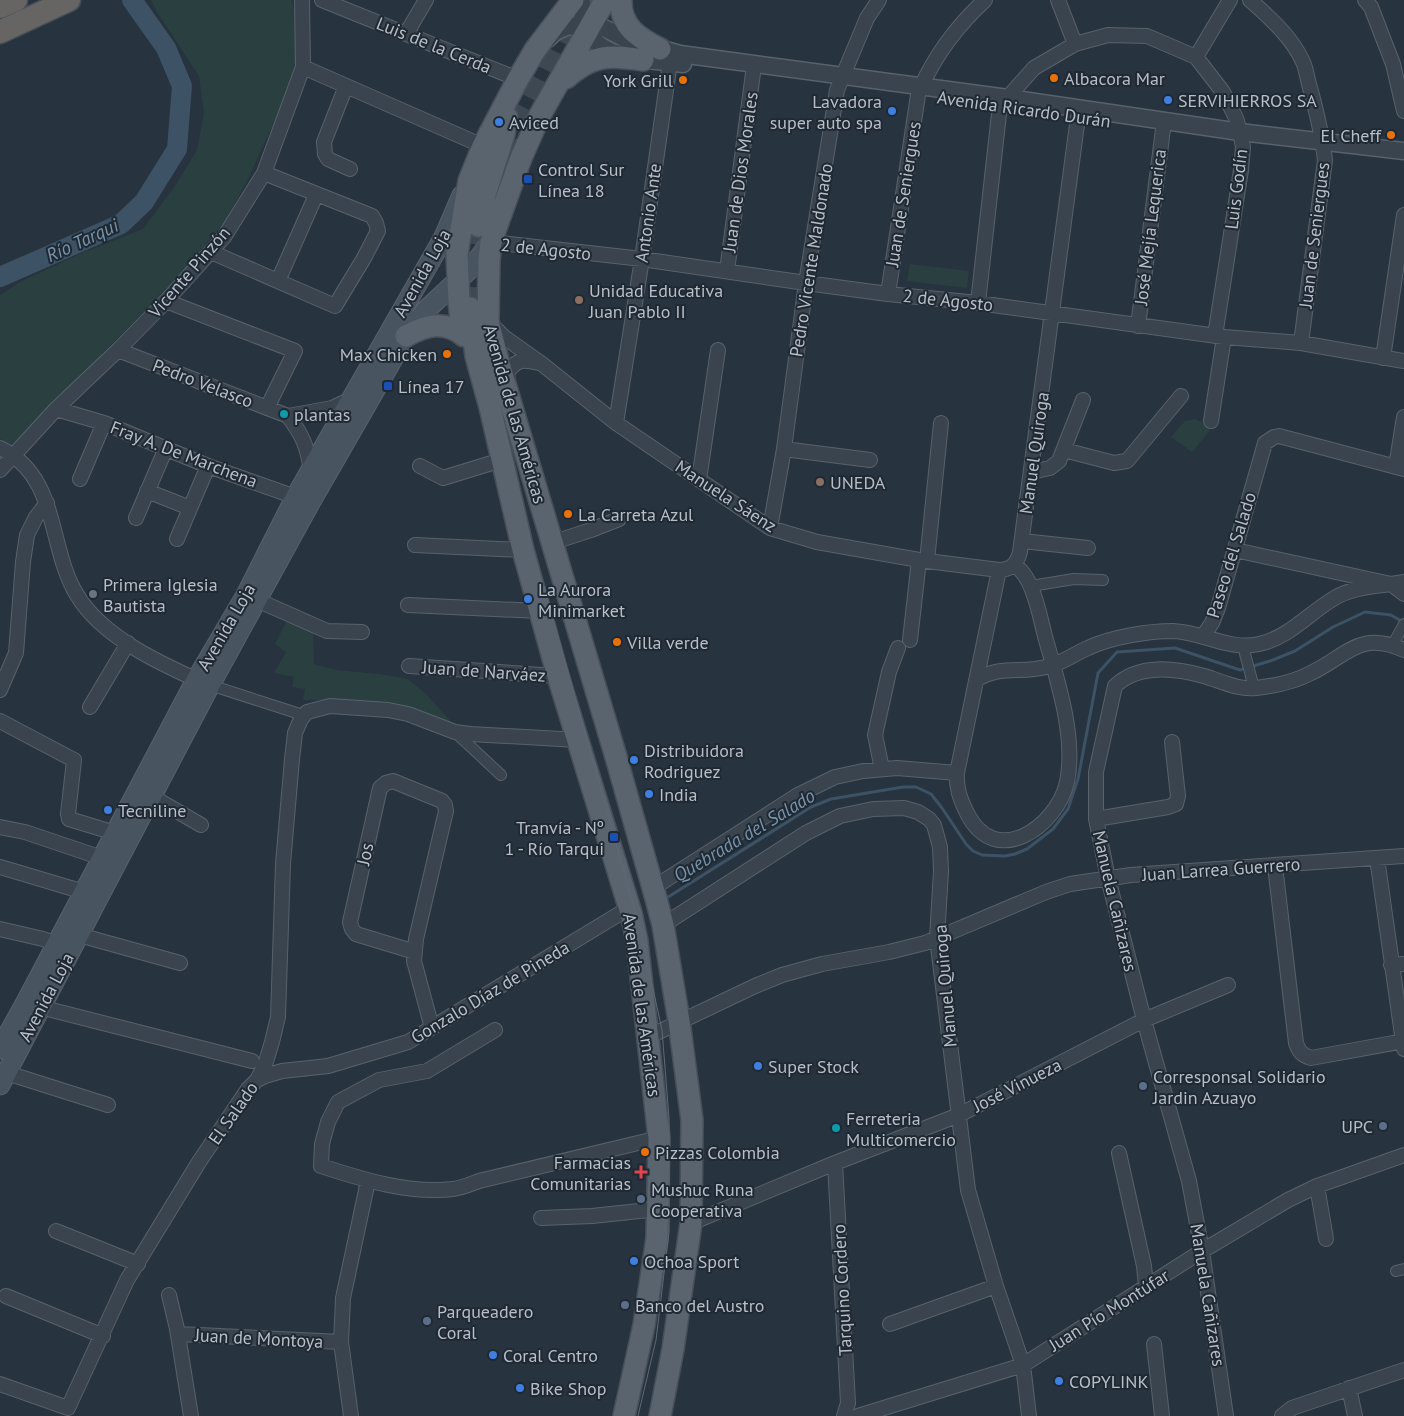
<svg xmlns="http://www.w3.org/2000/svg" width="1404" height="1416" viewBox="0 0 1404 1416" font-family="'PT Sans',sans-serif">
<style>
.green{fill:#2a4040}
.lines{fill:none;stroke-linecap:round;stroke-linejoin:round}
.stream{stroke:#3d5265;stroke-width:3}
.river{stroke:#3d5265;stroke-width:20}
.primary-tunnel{stroke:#3d4853;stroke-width:21;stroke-dasharray:21 11;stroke-linecap:butt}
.pedestrian-casing{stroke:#58626c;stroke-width:12}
.minor-casing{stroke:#58626c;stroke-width:16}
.tertiary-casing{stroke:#58626c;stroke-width:19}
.secondary-casing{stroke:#58626c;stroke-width:21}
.primary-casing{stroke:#47505a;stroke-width:24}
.trunk-casing{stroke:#454f59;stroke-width:25}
.pedestrian{stroke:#3a444e;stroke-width:10}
.minor{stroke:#3a444e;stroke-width:14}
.tertiary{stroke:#3a444e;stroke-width:16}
.secondary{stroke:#495461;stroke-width:19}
.primary{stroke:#59646e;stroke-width:21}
.trunk{stroke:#666563;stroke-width:22}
.tram{stroke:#5d6975;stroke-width:1}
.food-dot{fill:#e8710a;stroke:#1f2933;stroke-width:2}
.shop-dot{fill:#3f7fe0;stroke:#1f2933;stroke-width:2}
.transit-dot{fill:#1a4fb4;stroke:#1f2933;stroke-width:2}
.education-dot{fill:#8d6e63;stroke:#1f2933;stroke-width:2}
.culture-dot{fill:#0f9aa8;stroke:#1f2933;stroke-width:2}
.worship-dot{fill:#6b7280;stroke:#1f2933;stroke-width:2}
.service-dot{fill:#5c6f8a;stroke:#1f2933;stroke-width:2}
.health-dot{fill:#e0444e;stroke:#1f2933;stroke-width:2}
.labels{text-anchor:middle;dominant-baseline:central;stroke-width:4;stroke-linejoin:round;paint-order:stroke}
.street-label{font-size:18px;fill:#b7bfc9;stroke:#1f2933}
.poi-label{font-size:18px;fill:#b7bfc9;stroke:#1f2933;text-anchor:start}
.water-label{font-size:19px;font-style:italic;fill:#7993aa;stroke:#1f2933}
</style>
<rect width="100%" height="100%" fill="#27333e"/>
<!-- green -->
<path class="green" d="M151,0H292L296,21V75L247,181L225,221L185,269L19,439L11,445L0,439V295L22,281L82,253L143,229L175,186L197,150L204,113L199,76L157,12Z
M910,264L969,271L967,288L907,281Z
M1195,419L1202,422L1210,431L1192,452L1171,437L1185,421Z
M288,618L313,628L314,664L336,670L379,674L408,679L426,694L455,726L402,707L372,701L303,700L305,689L292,687L294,677L274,673L286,652L275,644Z"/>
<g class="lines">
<!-- stream -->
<path class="stream" d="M665,899L811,807L831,799L903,787H916L931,794L942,808L966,844L973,851L982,855L1005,856L1015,854L1027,849L1053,829L1068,809L1078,779L1098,673L1117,652L1175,648L1240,670L1270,661L1295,651L1333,627L1365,612L1391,615L1403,622"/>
<!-- river -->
<path class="river" d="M0,277L121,224L144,202L177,149L182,86L166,48L132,0"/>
<!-- primary-tunnel -->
<path class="primary-tunnel" d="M503,156L582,0
M488,219L515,144
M470,308C467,275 474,239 485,208"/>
<!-- pedestrian casing -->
<g class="pedestrian-casing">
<path id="pedestrian" d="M1031,586L1074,579L1103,580
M1243,646L1254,688
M1392,646L1404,624
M210,685L303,715
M455,732L501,775
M1396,1271L1404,1269"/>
</g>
<!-- minor casing -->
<g class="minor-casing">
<path id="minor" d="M322,0L518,79
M1058,0L1075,44
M1250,0C1269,17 1292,37 1303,62C1306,68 1307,77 1309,84C1316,109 1322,134 1325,160L1301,343
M1365,0L1371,7L1393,64L1404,111
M406,34L426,0
M1196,57L1230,0
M303,67L483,146
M346,86L324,142L325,154L328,159L350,169
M921,87C936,54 959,24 985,0
M491,242L642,259L806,283L888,294L978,303L1224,337L1301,343L1404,361
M211,252L335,306L364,258L378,231L376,223L372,216L264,173
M727,271L753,73
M278,281L316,195
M888,294L918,95
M166,301L295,351L267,408
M978,303L999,114L1001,105L1034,68L1075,44L1108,35L1147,36L1196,57L1223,92L1236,118L1240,132L1243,147L1241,170L1215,336
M491,324L504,337L542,364L616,423L770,528L817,542L919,560L999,570C1011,570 1017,564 1020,552L1078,117
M1138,326L1163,129
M118,350L288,416C303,436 307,446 311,470
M1383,358L1404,215
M508,383L507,372C518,359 522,359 539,363
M56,409L104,423L208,466L304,500
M288,416L332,408L349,400
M1211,421L1224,337
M616,423L642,259L670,62
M0,448C60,477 47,546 77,595C102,637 161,664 204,683
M784,449L870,460
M1064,450L1114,463L1127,461L1181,396
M420,466L443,478L495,462
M1396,467L1404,417
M0,470L56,409L118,350L166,301L224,237L264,173L303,67L302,0
M1031,472L1050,468L1059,461L1083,400
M80,479L104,423
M699,480L718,350
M147,491L190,508
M136,518L166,448
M770,528L784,449L806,283L837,90L867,18L879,0
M177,539L208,466
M1022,541L1088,548
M551,543L591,530L619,519
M415,545L523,550
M1235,550L1391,584L1404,582
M927,561L941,423
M999,570L957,773C956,788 960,799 967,813C995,870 1057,827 1067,782C1076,738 1058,682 1046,640C1040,619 1034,576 1014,565
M250,597L327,631L362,632
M408,605L540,611
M1203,636L1212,623L1218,608L1265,443L1274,437L1279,436L1404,469
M910,640L919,560
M409,666L558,676
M976,680C1002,664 1021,674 1046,667C1061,664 1074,654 1088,648C1111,637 1148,631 1173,631C1202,632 1230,651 1259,644C1288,638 1308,614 1333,599C1350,588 1371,587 1391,584L1404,594
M0,690L16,653L23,562L27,535L36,517L47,503
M90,707L128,643
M0,721L74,760L68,814L69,819L115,833
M882,769L875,735L889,672L898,648
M151,796L201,825
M1096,819L1168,807L1176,804L1178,796L1172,742
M0,827L25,832L102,858
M1377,858L1404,1049
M1275,866L1296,1043C1299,1052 1302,1055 1311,1058L1404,1041
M0,867L84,892
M653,888L798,795L835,777L863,771L897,768L957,773
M663,925L806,833L840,816L873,809L904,808L918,812L929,819L934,825L940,847L941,871L937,938L968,1190L996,1286L1023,1365L1029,1416
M0,929L43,939L57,944
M79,935L180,963
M415,952L356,934L352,929L350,922L380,788L386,783L393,781L442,801L445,805L446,811L416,939L414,961L432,1028
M1391,965L1404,964
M40,1007L252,1061
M495,1030L427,1071L379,1080L338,1102L328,1122L322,1144L321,1166C364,1180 409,1194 453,1189C462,1188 471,1184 479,1181L659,1138
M648,1037L755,986L782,975L822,964L889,952L925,943L1046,892L1070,884L1131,875L1404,856
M7,1073L108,1105
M257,1080L265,1076L282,1071L328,1066L408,1042L629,908
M1119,1153L1144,1266L1146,1286
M835,1163L848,1403L844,1416
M1317,1186L1326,1239
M541,1218L592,1216L658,1209
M691,1223L835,1163L959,1115L1144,1020L1228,985
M56,1231L138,1264
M169,1295L177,1329L191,1416
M6,1296L103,1336
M890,1324L996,1286
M178,1334L341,1342
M1154,1344L1162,1416
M0,1384L68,1408L127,1280L199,1162L248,1089L257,1080L265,1065L272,1042L278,1017L283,864L292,759L295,733L301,719L307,712L330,706L388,710L408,714L455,732L470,734L578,740
M1349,1388L1355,1416
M351,1416L341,1342L343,1298L368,1181
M858,1416L1023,1365L1202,1251L1288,1200L1317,1186L1404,1155
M1226,1416L1202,1251L1189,1181L1144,1020L1108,878L1096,819V772L1115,686C1139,663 1175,668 1204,676C1221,681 1238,690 1256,688C1275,686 1294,682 1311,673C1347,656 1359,630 1404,650
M1282,1416L1292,1408L1404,1370"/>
</g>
<!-- tertiary casing -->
<g class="tertiary-casing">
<path id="tertiary" d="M582,0C578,62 639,58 683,64
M548,39L555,32L566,27L592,24L602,27L626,39L680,54L1008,98L1240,132L1404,151"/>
</g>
<!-- secondary casing -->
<g class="secondary-casing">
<path id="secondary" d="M0,1049L26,1002L196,680L246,595L296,496L444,237L462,195
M0,1085L210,685L310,503L406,336L426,310L471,268L491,242"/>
</g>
<!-- primary casing -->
<g class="primary-casing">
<path id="primary" d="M605,0L540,115L521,158L491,242L489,260L488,321L499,364L616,757L655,895L663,925L679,1021L692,1120L691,1223L673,1349L660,1416
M621,0C620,27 639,38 660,49
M566,78C593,54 609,55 643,60
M478,226L485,195L504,134L507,117
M470,308L476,356L490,407L523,550L558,676L631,913L637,941L659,1138L657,1238L644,1325L624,1416
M462,327L459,302L457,254L469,181L483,146L518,79L535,50L573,0
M406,336C426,325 445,320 464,336"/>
</g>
<!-- trunk casing -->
<g class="trunk-casing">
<path id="trunk" d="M0,7L16,0
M0,32L69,0"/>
</g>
<!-- pedestrian -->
<use href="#pedestrian" class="pedestrian"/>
<!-- minor -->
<use href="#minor" class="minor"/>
<!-- tertiary -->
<use href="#tertiary" class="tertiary"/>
<!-- secondary -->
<use href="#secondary" class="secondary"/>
<!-- primary -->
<use href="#primary" class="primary"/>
<!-- trunk -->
<use href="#trunk" class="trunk"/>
<!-- tram -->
<path class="tram" d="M544,586L640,929L662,1030L669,1118V1232L656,1340L638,1416"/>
</g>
<!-- markers -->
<g class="food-dot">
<circle cx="1054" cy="78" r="5"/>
<circle cx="683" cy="80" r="5"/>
<circle cx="1391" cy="135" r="5"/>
<circle cx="447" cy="354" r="5"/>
<circle cx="568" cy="514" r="5"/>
<circle cx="617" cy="642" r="5"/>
<circle cx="645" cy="1152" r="5"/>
</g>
<g class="shop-dot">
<circle cx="1168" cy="100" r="5"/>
<circle cx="892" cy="111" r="5"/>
<circle cx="499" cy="122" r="5"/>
<circle cx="528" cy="599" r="5"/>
<circle cx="634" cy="760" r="5"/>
<circle cx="649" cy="794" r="5"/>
<circle cx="108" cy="810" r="5"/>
<circle cx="758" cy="1066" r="5"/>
<circle cx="634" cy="1261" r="5"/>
<circle cx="493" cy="1355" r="5"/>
<circle cx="1059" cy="1381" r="5"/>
<circle cx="520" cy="1388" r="5"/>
</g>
<g class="transit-dot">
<rect x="523" y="174" width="10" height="10" rx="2.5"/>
<rect x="383" y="381" width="10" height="10" rx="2.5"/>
<rect x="609" y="832" width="10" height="10" rx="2.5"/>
</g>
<g class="education-dot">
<circle cx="579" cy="300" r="5"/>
<circle cx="820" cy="482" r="5"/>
</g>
<g class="culture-dot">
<circle cx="284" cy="414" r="5"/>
<circle cx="836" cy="1128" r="5"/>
</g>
<circle class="worship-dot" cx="93" cy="594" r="5"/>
<g class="service-dot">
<circle cx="1143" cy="1086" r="5"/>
<circle cx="1383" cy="1126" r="5"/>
<circle cx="641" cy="1199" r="5"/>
<circle cx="625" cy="1305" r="5"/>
<circle cx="427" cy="1321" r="5"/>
</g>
<path class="health-dot" d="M638.5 1164.5h5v5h5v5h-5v5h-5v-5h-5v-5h5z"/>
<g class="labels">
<!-- street labels -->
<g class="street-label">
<text transform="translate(434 45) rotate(22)">Luis de la Cerda</text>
<text transform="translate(1024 109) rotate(8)">Avenida Ricardo Durán</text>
<text transform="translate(740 172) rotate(-82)">Juan de Dios Morales</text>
<text transform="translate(1236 189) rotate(-83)">Luis Godín</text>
<text transform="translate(903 194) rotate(-81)">Juan de Seniergues</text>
<text transform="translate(648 213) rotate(-82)">Antonio Ante</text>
<text transform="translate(1150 227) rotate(-83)">José Mejía Lequerica</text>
<text transform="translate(1314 235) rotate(-83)">Juan de Seniergues</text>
<text transform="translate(546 249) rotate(6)">2 de Agosto</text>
<text transform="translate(811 260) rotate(-81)">Pedro Vicente Maldonado</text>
<text transform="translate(189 272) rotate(-49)">Vicente Pinzón</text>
<text transform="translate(422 273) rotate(-61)">Avenida Loja</text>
<text transform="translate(948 300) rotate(6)">2 de Agosto</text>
<text transform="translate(203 383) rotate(21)">Pedro Velasco</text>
<text transform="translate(515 414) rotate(74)">Avenida de las Américas</text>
<text transform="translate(1034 453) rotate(-82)">Manuel Quiroga</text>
<text transform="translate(184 454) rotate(21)">Fray A. De Marchena</text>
<text transform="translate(726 496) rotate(33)">Manuela Sáenz</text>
<text transform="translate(1231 555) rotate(-73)">Paseo del Salado</text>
<text transform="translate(226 627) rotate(-60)">Avenida Loja</text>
<text transform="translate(484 671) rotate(4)">Juan de Narváez</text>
<text transform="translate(365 854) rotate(-78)">Jos</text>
<text transform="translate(1221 869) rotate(-4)">Juan Larrea Guerrero</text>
<text transform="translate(1115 901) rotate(77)">Manuela Cañizares</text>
<text transform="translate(945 986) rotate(-95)">Manuel Quiroga</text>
<text transform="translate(490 992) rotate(-31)">Gonzalo Díaz de Pineda</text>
<text transform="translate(46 997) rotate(-62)">Avenida Loja</text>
<text transform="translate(642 1005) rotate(82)">Avenida de las Américas</text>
<text transform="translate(1017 1085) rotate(-27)">José Vinueza</text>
<text transform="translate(233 1113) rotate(-55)">El Salado</text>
<text transform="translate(842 1290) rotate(-93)">Tarquino Cordero</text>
<text transform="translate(1208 1295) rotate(81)">Manuela Cañizares</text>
<text transform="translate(1109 1310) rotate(-32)">Juan Pío Montúfar</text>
<text transform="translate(259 1338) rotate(3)">Juan de Montoya</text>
</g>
<!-- poi labels -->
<g class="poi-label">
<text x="1064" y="78">Albacora Mar</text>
<text x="673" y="80" text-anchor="end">York Grill</text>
<text x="1178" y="100">SERVIHIERROS SA</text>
<text x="882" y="101" text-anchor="end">Lavadora<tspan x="882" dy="21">super auto spa</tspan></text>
<text x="509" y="122">Aviced</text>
<text x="1381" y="135" text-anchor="end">El Cheff</text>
<text x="538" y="169">Control Sur<tspan x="538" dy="21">Línea 18</tspan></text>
<text x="589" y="290">Unidad Educativa<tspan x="589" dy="21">Juan Pablo II</tspan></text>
<text x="437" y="354" text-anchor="end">Max Chicken</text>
<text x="398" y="386">Línea 17</text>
<text x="294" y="414">plantas</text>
<text x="830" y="482">UNEDA</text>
<text x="578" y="514">La Carreta Azul</text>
<text x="103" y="584">Primera Iglesia<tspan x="103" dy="21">Bautista</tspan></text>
<text x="538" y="589">La Aurora<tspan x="538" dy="21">Minimarket</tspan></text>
<text x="627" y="642">Villa verde</text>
<text x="644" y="750">Distribuidora<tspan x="644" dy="21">Rodriguez</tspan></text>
<text x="659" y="794">India</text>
<text x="118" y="810">Tecniline</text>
<text x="604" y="827" text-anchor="end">Tranvía - Nº<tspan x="604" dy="21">1 - Río Tarqui</tspan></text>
<text x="768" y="1066">Super Stock</text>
<text x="1153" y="1076">Corresponsal Solidario<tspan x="1153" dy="21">Jardin Azuayo</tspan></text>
<text x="846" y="1118">Ferreteria<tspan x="846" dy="21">Multicomercio</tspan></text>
<text x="1373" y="1126" text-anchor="end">UPC</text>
<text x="655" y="1152">Pizzas Colombia</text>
<text x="631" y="1162" text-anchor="end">Farmacias<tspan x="631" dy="21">Comunitarias</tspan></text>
<text x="651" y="1189">Mushuc Runa<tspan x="651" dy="21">Cooperativa</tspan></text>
<text x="644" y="1261">Ochoa Sport</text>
<text x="635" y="1305">Banco del Austro</text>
<text x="437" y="1311">Parqueadero<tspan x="437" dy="21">Coral</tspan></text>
<text x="503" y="1355">Coral Centro</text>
<text x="1069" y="1381">COPYLINK</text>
<text x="530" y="1388">Bike Shop</text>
</g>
<!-- water labels -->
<g class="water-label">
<text transform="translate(82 240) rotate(-25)">Río Tarqui</text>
<text transform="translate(744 835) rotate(-31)">Quebrada del Salado</text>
</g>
</g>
</svg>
